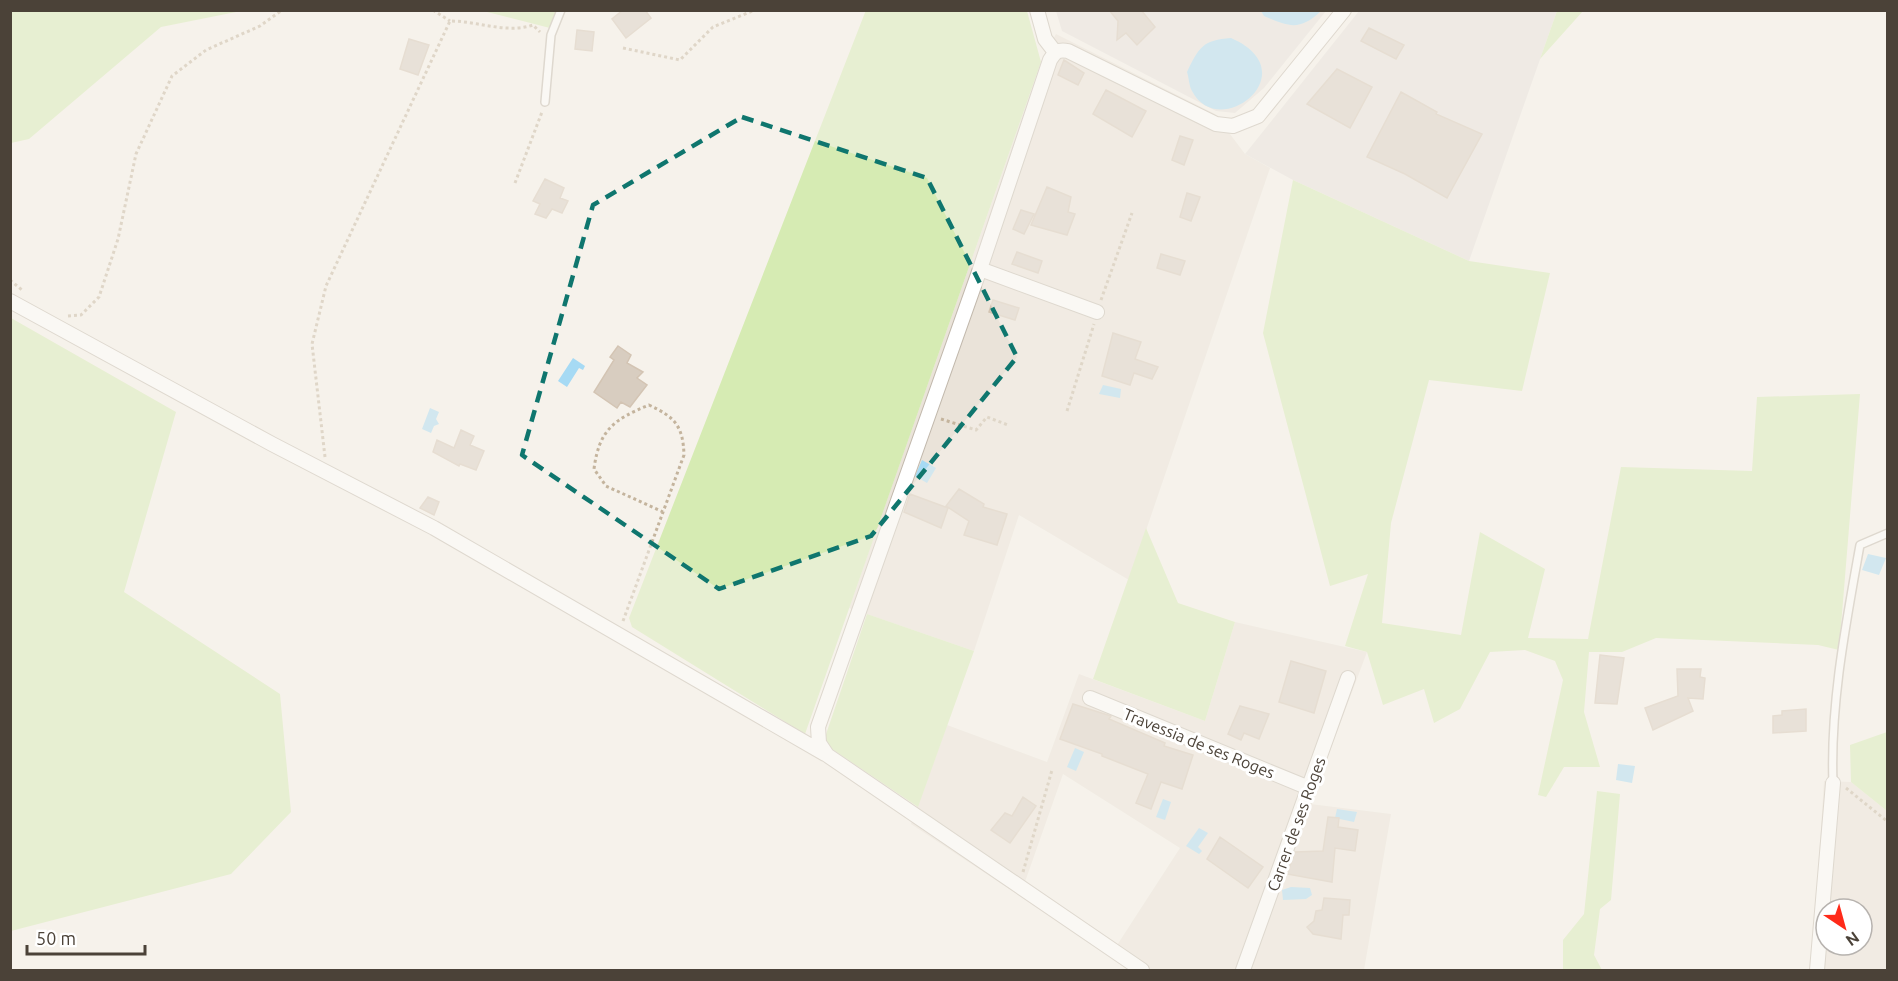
<svg xmlns="http://www.w3.org/2000/svg" width="1898" height="981" viewBox="0 0 1898 981" font-family="Ubuntu,sans-serif">
<style>
.residential{fill:#eae3d9;fill-rule:evenodd}
.industrial{fill:#e6e1dc}
.green{fill:#d6ebb3}
.water{fill:#a6daf4}
.building{fill:#d8cdc0;stroke:#d3c4b3;stroke-width:1.5}
.lines{fill:none;stroke-linecap:round;stroke-linejoin:round}
.service-casing{stroke:#c2b9ad;stroke-width:10}
.minor-casing{stroke:#c2b9ad;stroke-width:16}
.path{stroke:#c4b49d;stroke-width:3;stroke-dasharray:3 3;stroke-linecap:butt}
.service{stroke:#fff;stroke-width:7}
.minor{stroke:#fff;stroke-width:14}
.marked{fill:none;stroke:#0f766e;stroke-width:4.5;stroke-dasharray:12 8;stroke-linejoin:round}
.labels{text-anchor:middle;dominant-baseline:central;stroke-width:6;stroke-linejoin:round;paint-order:stroke}
.street-label{font-size:16px;fill:#4b4238;stroke:#fff}
</style>
<rect width="100%" height="100%" fill="#f6f2eb"/>
<!-- residential -->
<path class="residential" d="M1056,34L1215,114L1245,154L1270,168L1129,580L1019,515L974,651L849,608L1041,62Z
M1235,622L1367,652L1310,804L1391,814L1364,970H1133L1110,956L1180,848L1063,774L1020,896L911,824L947,725L1047,762L1079,674L1205,721Z
M1824,781L1851,782L1887,811V970H1812ZM1826,909H1862V945H1826Z"/>
<!-- industrial -->
<path class="industrial" d="M1056,11H1326L1264,88L1235,113L1216,111L1062,31Z
M1359,11H1557L1469,261L1293,180L1245,154Z"/>
<!-- green -->
<path class="green" d="M11,10H241V11L161,27L29,139L11,143Z
M866,10L1027,11L1041,62L805,734L632,627L629,618Z
M483,11H556L550,28Z
M1557,11H1583L1540,59Z
M1293,180L1469,261L1550,273L1522,391L1429,380L1391,523L1382,623L1461,635L1480,532L1545,569L1528,638L1588,639L1621,467L1752,471L1757,397L1860,394L1839,650L1818,645L1656,638L1622,652H1589L1584,712L1600,767H1564L1546,797L1538,795L1563,680L1555,661L1525,650L1490,652L1460,709L1434,723L1424,689L1383,705L1367,652L1345,646L1368,574L1330,586L1263,333Z
M11,318L176,412L124,592L280,694L291,812L231,874L11,931Z
M1146,528L1178,603L1235,622L1205,721L1093,679Z
M867,614L974,651L918,807L823,743Z
M1887,732H1888L1887,811L1851,782L1850,745Z
M1597,791L1620,794L1611,900L1600,909L1594,955L1602,970H1563V940L1584,914Z"/>
<!-- water -->
<path class="water" d="M1261,11H1321C1300,31 1289,27 1264,16Z
M1231,38C1309,72 1219,143 1192,91C1189,86 1189,78 1187,72C1199,47 1203,40 1231,38Z
M573,358L585,366L583,370L579,368L567,387L558,381Z
M1103,385L1121,389L1120,398L1099,394Z
M430,408L439,412L436,419L439,424L434,426L431,433L422,429Z
M922,460L936,468L927,483L915,476Z
M1868,554L1886,558L1879,575L1862,570Z
M1075,748L1084,752L1076,771L1067,767Z
M1618,764L1635,766L1632,783L1616,780Z
M1163,799L1171,802L1165,820L1156,817Z
M1337,809L1357,812L1354,822L1335,818Z
M1199,828L1208,833L1198,847L1202,851L1199,854L1186,846Z
M1291,887L1310,888L1312,895L1306,899L1283,900L1282,890Z"/>
<!-- building -->
<path class="building" d="M623,10H645L651,18L626,38L612,19Z
M1109,10H1141L1155,27L1137,45L1126,33L1117,40L1118,21Z
M1369,28L1404,45L1396,59L1361,41Z
M577,30L594,32L592,51L575,49Z
M409,39L429,45L418,75L400,69Z
M1064,60L1084,73L1078,85L1058,75Z
M1337,69L1372,87L1350,128L1307,104Z
M1106,90L1146,111L1132,137L1093,114Z
M1401,92L1437,112L1436,114L1482,134L1447,198L1405,174L1367,157Z
M1180,136L1193,140L1184,165L1172,160Z
M545,179L564,188L560,198L568,201L562,213L552,209L546,218L535,214L540,204L533,201Z
M1047,187L1071,197L1068,212L1075,214L1067,235L1031,225Z
M1187,193L1200,197L1191,221L1180,217Z
M1021,210L1034,214L1024,234L1013,229Z
M1017,252L1042,261L1038,273L1012,264Z
M1161,254L1185,261L1180,275L1157,268Z
M993,300L1019,308L1015,320L989,312Z
M1113,333L1141,342L1135,359L1158,367L1152,379L1134,373L1130,385L1102,376Z
M618,346L631,355L627,363L643,372L637,378L647,385L630,407L621,402L617,408L594,392L614,360L610,357Z
M461,430L474,436L470,445L484,451L476,470L460,464L459,466L433,452L437,440L454,448Z
M959,489L984,504L983,507L1007,514L997,545L964,535L969,521L946,506Z
M910,494L948,508L941,528L904,512Z
M428,497L439,502L434,515L420,508Z
M1600,655L1624,658L1617,704L1595,703Z
M1291,661L1326,671L1314,713L1279,702Z
M1677,669H1701L1700,677L1705,678L1703,699L1688,698L1693,711L1653,730L1645,708L1678,696Z
M1073,704L1111,716L1109,719L1165,743L1164,746L1193,755L1182,789L1161,782L1151,809L1136,803L1148,774L1102,756V754L1060,739Z
M1240,706L1269,714L1259,739L1244,733L1241,740L1228,734Z
M1806,709V731L1773,733V716L1782,715V711Z
M1023,797L1036,806L1010,843L991,830L1005,813L1012,816Z
M1328,817L1339,818L1338,827L1358,830L1355,851L1335,848L1332,882L1287,874L1295,852L1323,851Z
M1220,837L1263,867L1248,888L1207,859Z
M1324,898L1350,900L1349,915H1343L1341,939L1313,934L1307,927L1314,921L1316,911L1322,910Z"/>
<g class="lines">
<!-- service casing -->
<g class="service-casing">
<path id="service" d="M545,102L551,35L561,10
M1833,783C1830,704 1846,623 1860,545L1888,533"/>
</g>
<!-- minor casing -->
<g class="minor-casing">
<path id="minor" d="M1037,10L1045,39L1055,52
M980,269L1097,312
M10,301L272,444L434,528L825,754
M1090,698L1309,788
M1142,970L827,755L819,743L818,727L980,269L1050,60C1055,52 1058,49 1068,51L1216,124L1233,126L1258,116L1344,10
M1243,970L1348,678
M1817,970L1833,783"/>
</g>
<!-- path -->
<path class="path" d="M433,10L450,21
M623,48L680,60L713,27L755,10
M515,183L542,112
M10,280L22,290
M1101,300L1132,213
M68,316L81,315L99,297L118,239L136,154L172,76L206,50L260,26L282,10
M1067,411L1094,324
M941,419L976,430L987,417L1008,425
M325,457L312,344L326,286L450,21C478,21 506,34 533,25L540,32
M623,621L684,455C683,426 675,417 649,405C615,419 599,429 594,469L606,486L663,512
M1846,788L1888,822
M1023,872L1052,770"/>
<!-- service -->
<use href="#service" class="service"/>
<!-- minor -->
<use href="#minor" class="minor"/>
</g>
<!-- marked area -->
<path d="M0 0H1898V981H0ZM742,117L927,178L1017,357L871,536L719,589L522,455L593,205Z" fill="#f6f2eb" fill-opacity=".55" fill-rule="evenodd"/>
<path class="marked" d="M742,117L927,178L1017,357L871,536L719,589L522,455L593,205Z"/>
<g class="labels">
<!-- street labels -->
<g class="street-label">
<text transform="translate(1199 743) rotate(22)">Travessia de ses Roges</text>
<text transform="translate(1296 824) rotate(-70)">Carrer de ses Roges</text>
</g>
</g>
<!-- border -->
<rect width="1898" height="981" fill="none" stroke="#4b4238" stroke-width="24"/>
<!-- north arrow -->
<g transform="translate(1844 927) rotate(144)"><circle r="28" fill="#ffffff" stroke="#b7b3af" stroke-width="1.5"/>
<path d="M0-4.5L10 22L0 15L-10 22Z" fill="#ff2a19"/>
<text y="-9" font-size="16" font-weight="bold" text-anchor="middle" fill="#4b4238">N</text>
</g>
<!-- scale -->
<path d="M27 945v9h118v-9" fill="none" stroke="#4b4238" stroke-width="3"/>
<text x="36" y="945" font-size="18" fill="#4b4238" stroke="#ffffff" stroke-width="4.5" paint-order="stroke">50 m</text>
</svg>
